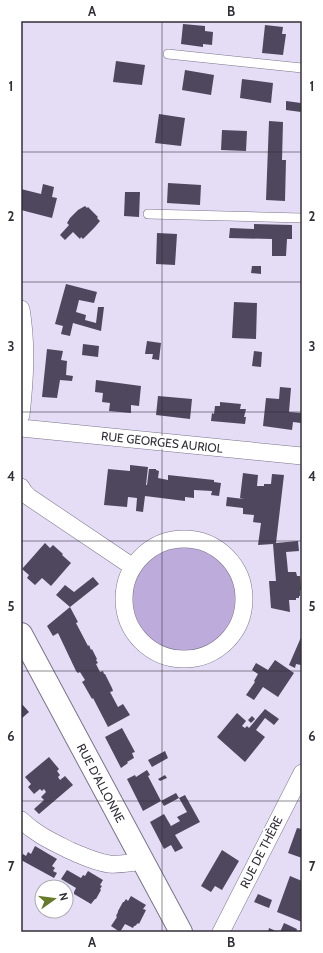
<svg xmlns="http://www.w3.org/2000/svg" width="323" height="953" viewBox="0 0 323 953" font-family="Cabin,sans-serif">
<style>
.green{fill:#bdacdb}
.building{fill:#4f475d}
.lines{fill:none;stroke-linecap:round;stroke-linejoin:round}
.service-casing{stroke:#7b738b;stroke-width:10}
.minor-casing{stroke:#7b738b;stroke-width:18}
.tertiary-casing{stroke:#7b738b;stroke-width:24}
.service{stroke:#fff;stroke-width:9}
.minor{stroke:#fff;stroke-width:17}
.tertiary{stroke:#fff;stroke-width:22}
.grid{fill:none;stroke:#322e39;stroke-width:1;stroke-opacity:0.55}
.labels{text-anchor:middle;dominant-baseline:central;stroke-width:4;stroke-linejoin:round;paint-order:stroke}
.street-label{font-size:12px;fill:#322e39;stroke:#fff}
.neatline{fill:none;stroke:#322e39;stroke-width:1.5}
.grid-label{font-size:13px;text-anchor:middle;font-weight:bold;fill:#322e39}
</style>
<rect width="100%" height="100%" fill="#e5dcf6"/>
<!-- green -->
<path class="green" d="M131 599a53 53 0 1 1 106 0a53 53 0 1 1-106 0Z"/>
<!-- building -->
<path class="building" d="M183,24L205,26V31L213,32L212,45L203,44V47L181,44Z
M265,25L283,27L282,34H286L283,55L262,53Z
M116,61L145,65L142,85L113,82Z
M185,70L214,75L211,95L182,90Z
M242,79L273,83L271,103L240,98Z
M286,101L301,103V112L286,110Z
M159,114L185,118L181,146L155,143Z
M269,121L283,122L282,160H286L285,201L266,200Z
M222,130L247,131L246,151L221,150Z
M168,183L201,185L200,205L167,203Z
M43,184L54,187L52,197L57,198L52,218L21,210V189L41,194Z
M125,192H140L139,217L124,216Z
M85,206L87,208L88,207L98,217L97,218L100,221L95,227L83,239L81,237L80,239L73,232L65,240L60,235L69,225L67,223L70,218L78,210Z
M254,224L292,225V239H287L286,256H272V239L229,238L230,228L254,229Z
M157,233L177,234L175,265L156,264Z
M252,266H261V274L251,273Z
M66,284L97,292L94,303L79,300L76,312L86,315L85,320L96,323L98,307H104L101,331L73,323L70,336L61,334L63,326L55,324Z
M234,302L257,303L256,339L232,338Z
M147,341L161,343L159,360L152,359L153,354H145Z
M83,344L99,346L98,357L82,355Z
M47,349L63,351L61,360L67,361L66,375L73,376L72,381L60,380L57,398L42,397Z
M254,351L262,352L261,367L252,366Z
M96,380L141,386L139,406L131,405V413L109,411L110,403L102,402L103,393L95,392Z
M280,387L291,388L289,412L302,413L301,423L293,422L292,430L263,426L266,398L279,399Z
M158,396L192,399L190,419L156,415Z
M220,402L241,404L240,409H246L244,417H246L245,424L211,421L212,413L214,414L215,406H220Z
M130,465L148,467L146,485H147L149,469H156V470L159,471L158,478L168,480V475L214,480V482L221,483L219,496L211,495L212,491L194,490V498L185,497V501L145,496L143,512L136,511L137,498L128,497L127,507L104,505L108,469L130,471Z
M243,473L258,475L257,486H264V484H271L272,474L284,475L276,543L298,541L299,551L286,552L287,561L288,572H296L297,576H300L301,590H300V596H299V598H296V600H289L290,612L271,608L269,581H276L273,544L258,545L261,523L253,522L254,515L243,514V508L226,506L227,497L244,499L240,498Z
M45,543L50,548L53,545L63,554L62,555L71,563L51,586L42,578L35,585L27,578L29,575L22,569Z
M93,577L99,584L70,607L56,595L65,585L74,592Z
M70,607L78,622L76,623L88,646L89,645L91,650L92,649L97,659L96,660L98,663L96,664L100,672L103,671L104,674H105L112,688L113,691L110,692L118,707L123,704L130,715L108,727L93,698L92,699L84,685L82,682L85,680L80,672L78,673L76,671L58,633L53,636L47,626Z
M302,635V662L301,665L296,664L295,668L289,665Z
M275,660L294,673L278,697L263,687L254,700L246,695L255,682L254,681L258,674L252,670L256,663L268,670Z
M21,703L29,712L21,719Z
M265,709L279,719L274,725L265,718L256,730L265,737L245,762L217,737L237,713L246,721L242,726L245,728L247,726L249,728Z
M252,716L255,719L251,723L248,720Z
M122,728L135,752L132,753L134,758L127,762L128,763L121,768L105,737Z
M165,751L168,758L152,767L148,760Z
M49,757L59,769L57,771L60,775L58,777L60,780L65,776L73,785L39,814L34,809L44,800L41,797L46,792L44,789L42,791L40,789L34,794L28,787L31,784L25,777Z
M147,770L150,775L148,776L161,801L143,811L127,779L135,775L136,777Z
M165,775L167,778L160,781L158,779Z
M176,793L179,798L164,806L161,801Z
M185,795L200,822L175,835L183,848L175,852L171,845L164,849L150,822L164,814L171,826L180,821L177,817L187,812L179,798Z
M297,828L302,829V858L288,853Z
M35,846L57,859L52,866L55,868L53,871L57,873L54,878L21,860V857L23,854L26,856L28,852L31,854Z
M222,850L239,861L222,890L215,886L211,892L201,886Z
M67,870L81,878L83,875L85,876L88,871L103,880L100,885L102,886L100,889L101,890L96,899H95L91,904L74,894V892L76,888L61,879Z
M290,876L302,881V922L277,912Z
M258,894L272,900L269,908L254,902Z
M131,896L146,905L143,909L146,910L139,924L138,923L135,926H134L133,928L125,924L120,932L111,926L117,917L116,916L118,912V911L123,902H124L126,899L128,901Z
M284,923L297,929L296,932H280Z
M269,928L278,932H268Z"/>
<g class="lines">
<!-- service casing -->
<g class="service-casing">
<path id="service" d="M168,54L302,68
M148,214L302,218"/>
</g>
<!-- minor casing -->
<g class="minor-casing">
<path id="minor" d="M21,309C27,345 25,379 21,415
M21,428L302,456
M21,487L24,492L29,497L133,567
M124 599a60 60 0 1 1 120 0a60 60 0 1 1-120 0Z
M21,820C37,835 51,841 71,851C83,856 95,862 109,864C120,865 131,863 142,861
M221,932L302,773"/>
</g>
<!-- tertiary casing -->
<g class="tertiary-casing">
<path id="tertiary" d="M21,634L181,932"/>
</g>
<!-- service -->
<use href="#service" class="service"/>
<!-- minor -->
<use href="#minor" class="minor"/>
<!-- tertiary -->
<use href="#tertiary" class="tertiary"/>
</g>
<!-- grid -->
<path class="grid" d="M162,21V932M21,152H302M21,282H302M21,412H302M21,541H302M21,671H302M21,801H302"/>
<g class="labels">
<!-- street labels -->
<g class="street-label">
<text transform="translate(162 442) rotate(6)">RUE GEORGES AURIOL</text>
<text transform="translate(101 783) rotate(62)">RUE D'ALLONNE</text>
<text transform="translate(261 852) rotate(-63)">RUE DE THÈRE</text>
</g>
</g>
<!-- border -->
<rect width="323" height="953" fill="none" stroke="#ffffff" stroke-width="44"/>
<!-- north arrow -->
<g transform="translate(54 899) rotate(76)"><circle r="19" fill="#ffffff" stroke="#adabb0"/>
<path d="M0-3L7 15L0 10L-7 15Z" fill="#667a29"/>
<text y="-6" font-size="11" font-weight="bold" text-anchor="middle" fill="#322e39">N</text>
</g>
<rect x="22" y="22" width="279" height="909" class="neatline"/>
<g class="grid-label">
<text x="92" y="16">A</text>
<text x="231" y="16">B</text>
<text x="11" y="91">1</text>
<text x="312" y="91">1</text>
<text x="11" y="221">2</text>
<text x="312" y="221">2</text>
<text x="11" y="351">3</text>
<text x="312" y="351">3</text>
<text x="11" y="481">4</text>
<text x="312" y="481">4</text>
<text x="11" y="611">5</text>
<text x="312" y="611">5</text>
<text x="11" y="741">6</text>
<text x="312" y="741">6</text>
<text x="11" y="871">7</text>
<text x="312" y="871">7</text>
<text x="92" y="947">A</text>
<text x="231" y="947">B</text>
</g>
</svg>
